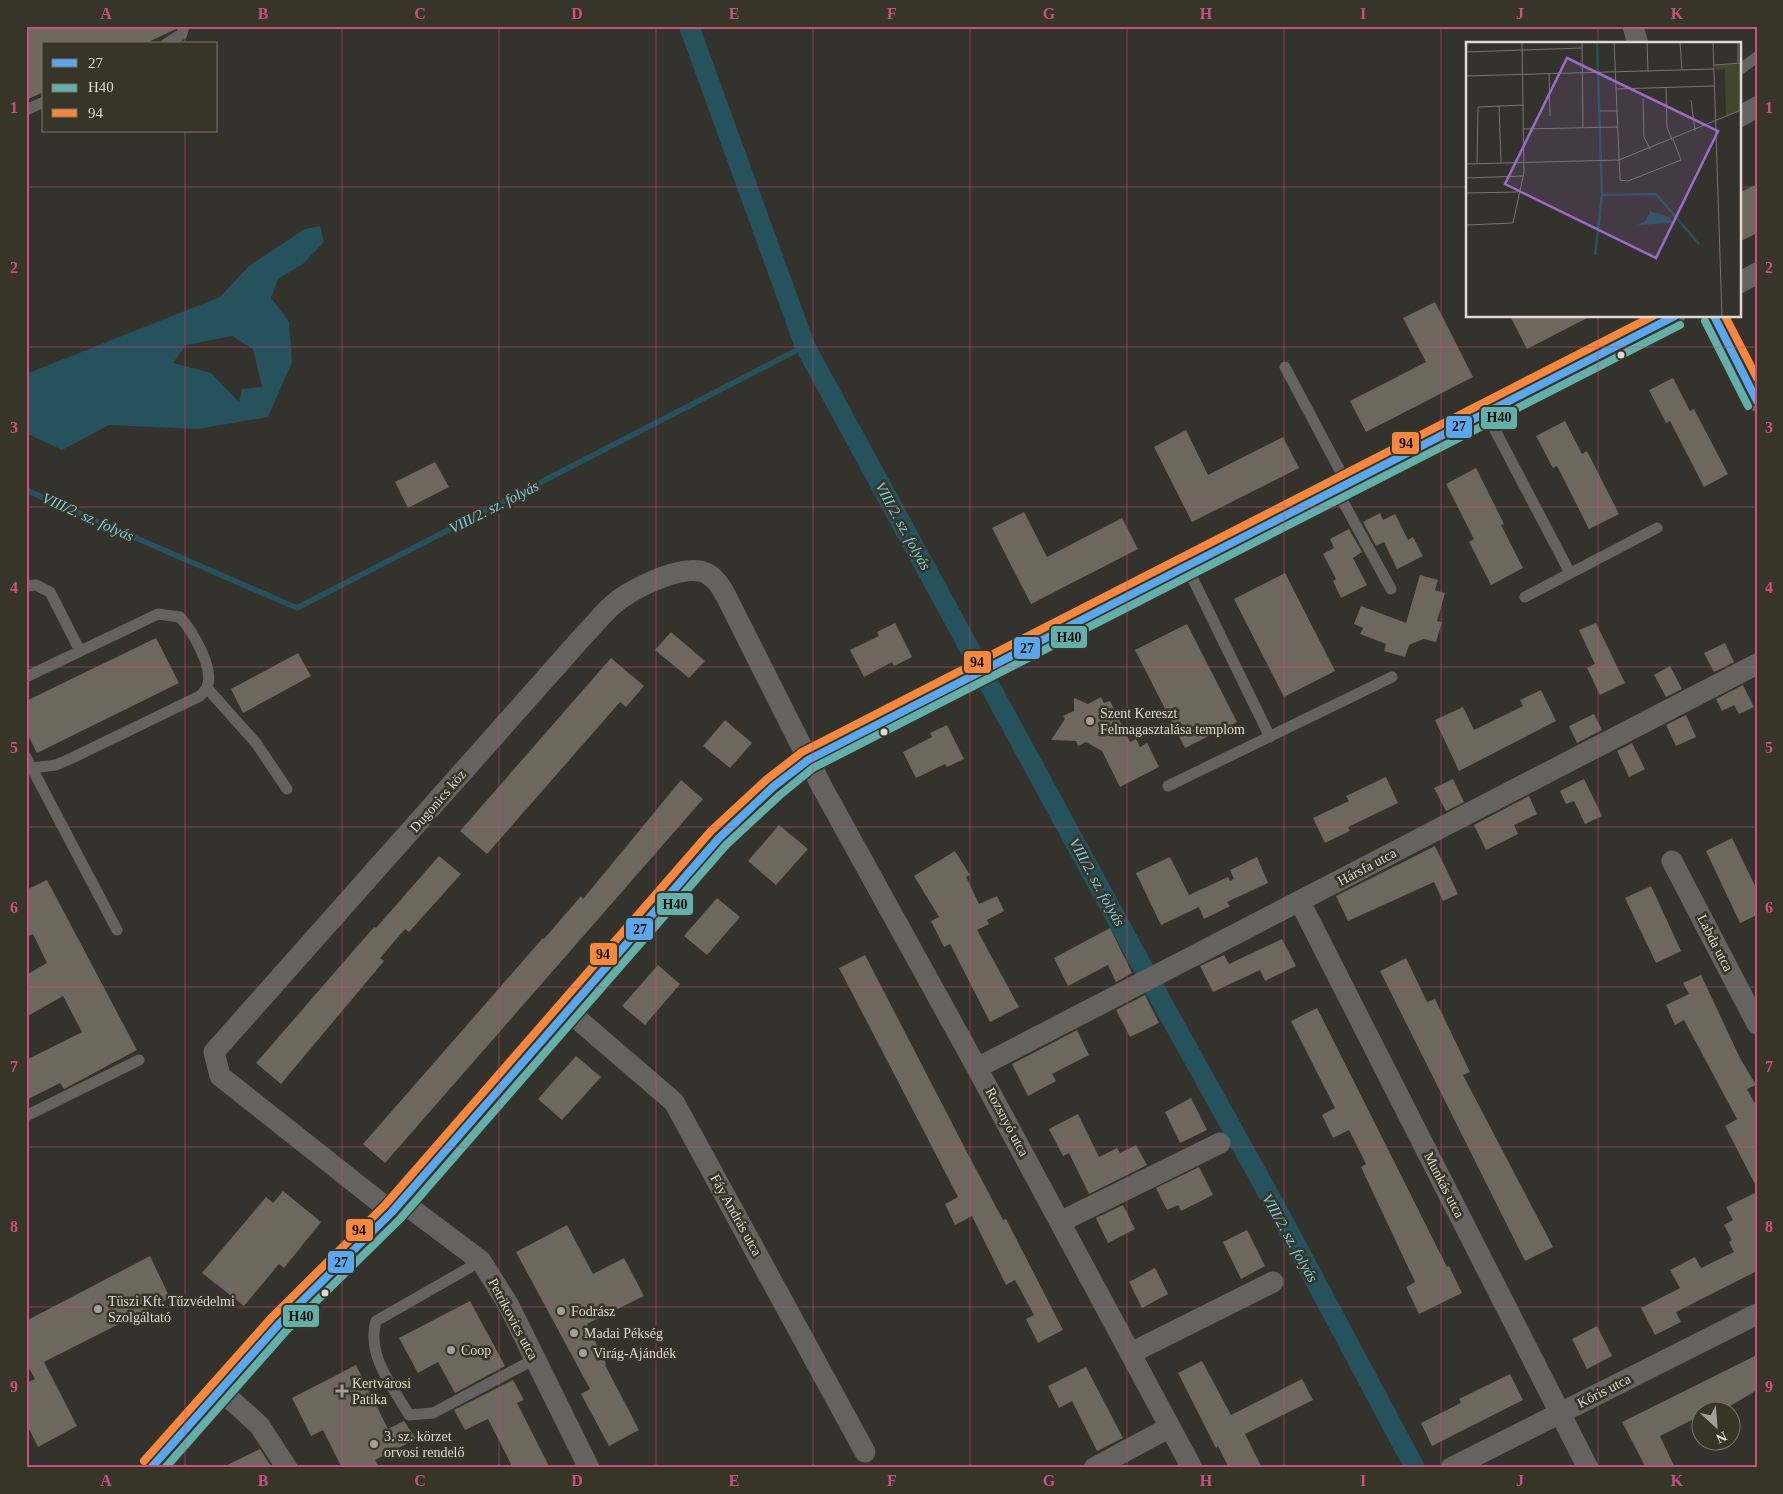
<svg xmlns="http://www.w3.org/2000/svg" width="1783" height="1494" viewBox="0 0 1783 1494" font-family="'Times New Roman',serif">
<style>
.water{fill:#25525d;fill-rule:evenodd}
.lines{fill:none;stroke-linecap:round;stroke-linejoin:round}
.stream{stroke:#25525d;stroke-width:5.5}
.canal{stroke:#25525d;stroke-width:20}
.building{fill:#6d675d}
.lane{stroke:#64635f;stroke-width:11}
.street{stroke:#64635f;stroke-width:21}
.bus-1-casing{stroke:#373428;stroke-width:11}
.bus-2-casing{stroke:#373428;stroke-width:11}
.bus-3-casing{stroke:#373428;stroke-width:11}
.bus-1{stroke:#5aa8eb;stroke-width:8}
.bus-2{stroke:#64afaa;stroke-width:8}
.bus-3{stroke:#f6873e;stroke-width:8}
.grid{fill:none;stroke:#ca527f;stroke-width:1;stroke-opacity:0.55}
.bus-dot{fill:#dcdad2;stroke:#373428;stroke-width:2}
.poi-dot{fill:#a19f98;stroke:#373428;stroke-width:2}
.labels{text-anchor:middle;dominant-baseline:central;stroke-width:5;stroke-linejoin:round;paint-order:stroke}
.poi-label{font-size:14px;fill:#dcdad2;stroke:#373428;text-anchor:start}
.street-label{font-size:14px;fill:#dcdad2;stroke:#373428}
.water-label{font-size:15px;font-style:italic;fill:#7bcfe6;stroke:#373428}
.inset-river{fill:none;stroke:#25525d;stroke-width:2.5}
.inset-road{fill:none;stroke:#77756e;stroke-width:1}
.view{fill:#9d69c6;fill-opacity:0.15;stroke:#9d69c6;stroke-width:2.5}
.inset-edge{fill:none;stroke:#dcdad2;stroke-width:2.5}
.line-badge{stroke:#373428;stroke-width:2}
.pale-badge-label{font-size:14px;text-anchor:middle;font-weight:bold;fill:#111}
.neatline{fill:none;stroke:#ca527f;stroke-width:2}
.grid-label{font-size:16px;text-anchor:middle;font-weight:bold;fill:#ca527f}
</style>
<rect width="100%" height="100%" fill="#34322c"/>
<!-- water -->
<path class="water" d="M320,226L324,242L303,264L278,279L271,298L289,322L292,362L268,417L198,429L109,425L62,450L26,433V374L220,297L249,266L305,229ZM232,336L253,349L262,387L242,389L239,402L211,373L173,363L186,345Z"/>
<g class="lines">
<!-- stream -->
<path class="stream" d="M26,490L297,608L805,346"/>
<!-- canal -->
<path class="canal" d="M689,26L805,346L1158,995L1279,1213L1415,1468"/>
</g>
<!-- building -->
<path class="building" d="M26,26H176V29L144,44H44V92L26,100Z
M1757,184V233L1739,242V193Z
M1435,302L1473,377L1366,432L1350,401L1426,362L1403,318Z
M1510,316H1591L1527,349Z
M1673,378L1690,411L1694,409L1728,474L1704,487L1670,421L1666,423L1649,390Z
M1565,421L1582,454L1587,451L1619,514L1589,529L1557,466L1553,468L1536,436Z
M1186,430L1208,475L1283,437L1299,468L1192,522L1154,447Z
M435,462L449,487L408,508L395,482Z
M1476,468L1504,524L1501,525L1523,568L1491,585L1469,542L1474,539L1446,484Z
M1024,512L1047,557L1122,518L1138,549L1031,604L992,528Z
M1380,513L1383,520L1395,514L1408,540L1413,537L1423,556L1397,569L1384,542L1376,546L1363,522Z
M1349,529L1362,552L1353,558L1367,585L1341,598L1333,581L1336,579L1323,554L1334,548L1330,539Z
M1285,573L1335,671L1284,697L1234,599Z
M1420,575L1438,580L1435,590L1445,593L1437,621L1442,622L1436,642L1424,639L1416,642L1409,645L1405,657L1384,651L1386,644L1360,634L1363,628L1354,624L1361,606L1406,623Z
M895,623L912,657L894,666L892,662L864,677L850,650L879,636L877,632Z
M1596,623L1625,683L1600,695L1587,668L1595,664L1579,630Z
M1187,624L1237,722L1185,748L1135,650Z
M671,632L705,661L689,678L655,650Z
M156,638L179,683L37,753L26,731V701Z
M1725,643L1734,662L1714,672L1704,653Z
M298,653L311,676L243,713L231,689Z
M611,658L644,686L626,707L620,702L487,854L460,831Z
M1670,666L1682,689L1666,697L1654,675Z
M1743,685L1754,707L1739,714L1734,705L1722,711L1716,699Z
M1541,690L1556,721L1459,771L1435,720L1463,707L1474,730L1523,706L1520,700Z
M1101,697L1104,703L1110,701L1130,742L1136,739L1140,747L1147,743L1159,767L1120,787L1102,751L1086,742L1078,746L1076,741L1051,740L1065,719L1063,716L1074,711V698L1088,704Z
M1594,714L1602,730L1577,743L1569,726Z
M1686,715L1696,737L1676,746L1666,725Z
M725,720L752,743L730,768L703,746Z
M947,725L964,759L947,767L945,764L916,778L903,752L932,737L930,733Z
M1632,743L1645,769L1629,777L1617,751Z
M1386,777L1398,803L1348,827L1350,831L1325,843L1313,818L1349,801L1346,796Z
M1453,779L1464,802L1446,811L1434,788Z
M1584,779L1602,816L1585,824L1574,801L1566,804L1560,791Z
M681,780L703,799L385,1163L363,1144L543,938L544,939L581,896L583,899Z
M1529,796L1537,814L1514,825L1518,834L1486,850L1474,825Z
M779,825L808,849L776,885L748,861Z
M1732,838L1757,890V915L1740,923L1706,851Z
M1435,846L1458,894L1443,901L1434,882L1348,921L1336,896Z
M955,851L970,875L966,877L979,904L997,896L1004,911L987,920L989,924L977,930L1019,1007L990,1022L950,944L944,947L931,921L939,917L914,876Z
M439,856L461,874L409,932L405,929L380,958L384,961L281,1084L256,1063L374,927L376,928Z
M1170,857L1189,895L1228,877L1230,881L1234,879L1230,870L1257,857L1268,883L1227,902L1230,906L1204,919L1199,907L1161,925L1136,873Z
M47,880L137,1050L64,1089L60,1083L26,1100V1060L82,1032L63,996L26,1017V975L47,963L33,934L26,937V890Z
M1651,886L1681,951L1656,963L1625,898Z
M717,898L740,917L707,955L684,936Z
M1110,928L1132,973L1116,982L1108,965L1068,986L1054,958Z
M1282,939L1296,966L1265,981L1260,970L1213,992L1200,966L1224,955L1229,964Z
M865,955L970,1158L1003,1220L1006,1219L1063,1330L1038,1343L1026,1319L1034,1315L1015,1280L1006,1285L972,1216L955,1225L945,1204L958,1197L839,968Z
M1406,958L1427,1002L1435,999L1470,1072L1463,1075L1553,1247L1525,1261L1380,971Z
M658,965L680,984L645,1025L622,1006Z
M1701,975L1740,1058L1756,1085L1747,1089L1757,1107V1188L1725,1126L1737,1119L1684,1020L1675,1025L1666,1005L1689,994L1683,983Z
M1145,995L1159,1023L1130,1037L1116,1010Z
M1317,1008L1447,1267L1449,1266L1462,1293L1419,1314L1406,1287L1415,1282L1361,1167L1366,1164L1349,1130L1333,1138L1322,1115L1335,1108L1291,1021Z
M1077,1030L1089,1055L1052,1074L1056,1081L1028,1096L1012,1064Z
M576,1056L601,1077L562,1120L538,1099Z
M1191,1098L1207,1130L1180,1143L1165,1112Z
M1078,1114L1099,1157L1117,1148L1120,1153L1136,1145L1147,1165L1089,1194L1069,1153L1063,1156L1049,1129Z
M1199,1167L1213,1195L1181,1211L1178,1205L1167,1210L1156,1188Z
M283,1191L321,1222L284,1268L279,1264L244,1306L202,1273L266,1197L273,1203Z
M1757,1192V1271L1676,1312L1681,1322L1655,1335L1641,1308L1680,1288L1670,1270L1695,1257L1701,1268L1734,1252L1729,1242L1732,1240L1724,1225L1733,1220L1726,1207Z
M1123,1205L1135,1229L1108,1243L1096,1218Z
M567,1225L593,1274L624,1258L644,1296L587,1324L606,1364L605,1365L639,1430L609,1446L581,1394L590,1389L516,1252Z
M1247,1230L1265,1266L1241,1279L1223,1242Z
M150,1256L170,1298L44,1362L77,1426L38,1447L26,1423V1383L35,1379L26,1363V1321Z
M1155,1268L1168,1294L1142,1308L1129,1282Z
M470,1301L505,1366L455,1393L438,1362L418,1373L399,1338Z
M1597,1326L1612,1356L1587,1369L1572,1339Z
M1757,1355V1390L1720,1412H1700V1416L1660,1436L1675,1468H1646L1622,1422Z
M1202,1361L1231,1415L1302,1379L1313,1400L1245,1434L1262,1468H1229L1218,1446L1216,1448L1178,1373Z
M356,1365L388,1429L404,1421L416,1439L375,1460L380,1468H342L323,1430L311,1436L292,1398Z
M1086,1367L1123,1438L1097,1451L1072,1401L1059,1408L1048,1386Z
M1510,1374L1523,1400L1432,1446L1421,1423L1461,1403L1459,1399Z
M513,1380L524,1400L517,1403L550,1468H513L488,1419L465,1430L454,1410Z
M260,1449L272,1468H221Z"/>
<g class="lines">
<!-- lane -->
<path class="lane" d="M166,44L182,34L184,26
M1739,70L1757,57
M26,110L44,102
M1285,367L1347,484
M1486,413L1570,573
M1336,489L1391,589
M1186,565L1270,737
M26,586L36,585L50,592L80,651
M1525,597L1657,528
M26,677L158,614L180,617C192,631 215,668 207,687C206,690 202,694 200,696L72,758L56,765L32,768
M207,688L256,743L287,789
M26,757L117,930
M1168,786L1392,677
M26,1116L139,1060
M481,1261L376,1321C366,1355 393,1387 409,1415L433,1413L535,1359"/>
<!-- street -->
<path class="street" d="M1633,26L1638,44
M1739,117L1757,107
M1739,283L1757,273
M1714,316L1757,401
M1672,861L1757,1024
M1300,902L1588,1468
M567,1010L674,1102L865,1452
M977,1068L1757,664
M401,1201L481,1261L508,1304L589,1468
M392,1212L220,1076L214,1052L585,634C596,623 607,608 620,599C639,586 684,563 706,573C716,578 721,587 726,596L822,787L977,1068L1192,1468
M1060,1222L1220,1143
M1131,1353L1273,1282
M220,1390L259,1425L287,1468
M151,1468L279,1324L392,1212L719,838L773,787L808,760L1675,316
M1094,1468L1170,1427
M1451,1468L1757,1314"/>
<!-- bus-1 casing -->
<g class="bus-1-casing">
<path id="bus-1" d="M1714,316L1757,401
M151,1468L279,1324L392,1212L719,838L773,787L808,760L1675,316"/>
</g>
<!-- bus-2 casing -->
<g class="bus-2-casing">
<path id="bus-2" d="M1705,321L1748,406
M165,1468L286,1331L400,1219L726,845L780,795L813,768L1680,325"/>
</g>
<!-- bus-3 casing -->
<g class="bus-3-casing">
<path id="bus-3" d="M1725,316L1757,378
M144,1461L272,1317L385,1205L711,831L766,780L802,752L1653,316"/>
</g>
<!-- bus-1 -->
<use href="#bus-1" class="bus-1"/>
<!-- bus-2 -->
<use href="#bus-2" class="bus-2"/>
<!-- bus-3 -->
<use href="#bus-3" class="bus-3"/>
</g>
<!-- grid -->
<path class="grid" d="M185,26V44M342,26V1468M499,26V1468M656,26V1468M813,26V1468M970,26V1468M1127,26V1468M1284,26V1468M1441,26V1468M1598,26V44M185,131V1468M26,187H1467M1739,187H1757M1598,316V1468M26,347H1757M26,507H1757M26,667H1757M26,827H1757M26,987H1757M26,1147H1757M26,1307H1757"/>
<!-- markers -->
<g class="bus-dot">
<circle cx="1621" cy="355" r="4.5"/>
<circle cx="884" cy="732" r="4.5"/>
<circle cx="325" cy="1293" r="4.5"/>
</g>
<g class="poi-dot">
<circle cx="1090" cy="721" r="5"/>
<circle cx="98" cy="1309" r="5"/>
<circle cx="561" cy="1311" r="5"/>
<circle cx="574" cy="1333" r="5"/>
<circle cx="451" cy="1350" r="5"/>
<circle cx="583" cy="1353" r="5"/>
<path d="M339.5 1383.5h5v5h5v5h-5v5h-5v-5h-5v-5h5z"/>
<circle cx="374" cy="1444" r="5"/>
</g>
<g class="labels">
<!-- poi labels -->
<g class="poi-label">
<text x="1100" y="713">Szent Kereszt<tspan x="1100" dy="16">Felmagasztalása templom</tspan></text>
<text x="108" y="1301">Tüszi Kft. Tűzvédelmi<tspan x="108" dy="16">Szolgáltató</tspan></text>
<text x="571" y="1311">Fodrász</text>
<text x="584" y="1333">Madai Pékség</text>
<text x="461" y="1350">Coop</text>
<text x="593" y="1353">Virág-Ajándék</text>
<text x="352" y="1383">Kertvárosi<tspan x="352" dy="16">Patika</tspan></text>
<text x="384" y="1436">3. sz. körzet<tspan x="384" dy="16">orvosi rendelő</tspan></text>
</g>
<!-- street labels -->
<g class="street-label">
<text transform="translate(438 801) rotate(-49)">Dugonics köz</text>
<text transform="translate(1367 867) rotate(-28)">Hársfa utca</text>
<text transform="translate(1715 943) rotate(63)">Labda utca</text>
<text transform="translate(1007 1122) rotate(62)">Rozsnyó utca</text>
<text transform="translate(1444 1185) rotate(63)">Munkás utca</text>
<text transform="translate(736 1215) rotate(61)">Fáy András utca</text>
<text transform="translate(513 1319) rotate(62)">Petrikovics utca</text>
<text transform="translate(1604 1391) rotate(-27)">Kőris utca</text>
</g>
<!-- water labels -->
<g class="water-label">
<text transform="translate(494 507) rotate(-27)">VIII/2. sz. folyás</text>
<text transform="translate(88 517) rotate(24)">VIII/2. sz. folyás</text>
<text transform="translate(903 526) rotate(61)">VIII/2. sz. folyás</text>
<text transform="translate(1097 882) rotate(61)">VIII/2. sz. folyás</text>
<text transform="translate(1290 1238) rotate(61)">VIII/2. sz. folyás</text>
</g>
</g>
<!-- overview -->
<g transform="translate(1466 42)">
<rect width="275" height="275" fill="#34322c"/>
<path d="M275,22V68L260,74L259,27L250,28V23Z" fill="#41482e"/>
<path d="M184,169L203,175L207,181L172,183L179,179Z" fill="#25525d"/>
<path class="inset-river" d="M136,153L190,152L233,202M129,213L136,153L131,0"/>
<path class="inset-road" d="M116,0L117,86M148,0L154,138L162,139L215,118L207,97M181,0L182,30M214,0L216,28M247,0L256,275M272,0V21M0,10L116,6M248,23L275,21M83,32L84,74M0,34L248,27M200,45L201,85L206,98M150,47L248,44M177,57L178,95L184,107M225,58L229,89M33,63L35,121M134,69H151M58,87L151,85M11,121L12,65L58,63M0,122L153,118L275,68M0,136L57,134M0,151L52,150M0,183L47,181L58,130L56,0"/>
<path class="view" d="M101,16L252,89L190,216L39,142Z"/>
<rect width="275" height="275" class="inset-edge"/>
</g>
<g class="line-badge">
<rect x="1480" y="406" width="38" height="24" rx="5" fill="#64afaa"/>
<rect x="1445" y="415" width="28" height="24" rx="5" fill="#5aa8eb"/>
<rect x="1391" y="431" width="29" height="24" rx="5" fill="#f6873e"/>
<rect x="1050" y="625" width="38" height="24" rx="5" fill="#64afaa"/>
<rect x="1013" y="636" width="28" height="24" rx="5" fill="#5aa8eb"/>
<rect x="963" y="650" width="29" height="24" rx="5" fill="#f6873e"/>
<rect x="656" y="892" width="38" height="24" rx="5" fill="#64afaa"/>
<rect x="625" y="917" width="29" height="24" rx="5" fill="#5aa8eb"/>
<rect x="589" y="942" width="29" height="24" rx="5" fill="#f6873e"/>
<rect x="345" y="1218" width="29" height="24" rx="5" fill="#f6873e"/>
<rect x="327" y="1250" width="28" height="24" rx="5" fill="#5aa8eb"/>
<rect x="282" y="1304" width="38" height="24" rx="5" fill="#64afaa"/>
</g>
<g class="pale-badge-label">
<text x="1499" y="422">H40</text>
<text x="1459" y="431">27</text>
<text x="1406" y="448">94</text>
<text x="1069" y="642">H40</text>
<text x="1027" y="653">27</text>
<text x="977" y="667">94</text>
<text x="675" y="909">H40</text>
<text x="640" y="934">27</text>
<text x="603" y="959">94</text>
<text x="359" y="1235">94</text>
<text x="341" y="1267">27</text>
<text x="301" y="1321">H40</text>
</g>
<!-- border -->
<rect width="1783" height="1494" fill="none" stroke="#373428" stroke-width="55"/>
<!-- legend -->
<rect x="42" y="42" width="175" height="90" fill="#373428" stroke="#79766c"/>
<rect x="52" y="59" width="25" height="8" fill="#5aa8eb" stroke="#79766c"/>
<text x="88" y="68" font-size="15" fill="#dcdad2">27</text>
<rect x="52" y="84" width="25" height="8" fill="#64afaa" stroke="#79766c"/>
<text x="88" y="92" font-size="15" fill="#dcdad2">H40</text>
<rect x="52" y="109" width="25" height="8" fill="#f6873e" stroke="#79766c"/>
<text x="88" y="118" font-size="15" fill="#dcdad2">94</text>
<!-- north arrow -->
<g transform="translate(1716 1426) rotate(154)"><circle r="24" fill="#373428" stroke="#79766c"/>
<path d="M0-4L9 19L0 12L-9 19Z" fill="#a19f98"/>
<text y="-8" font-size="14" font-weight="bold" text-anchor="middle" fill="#dcdad2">N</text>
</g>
<rect x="28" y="28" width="1728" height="1438" class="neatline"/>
<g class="grid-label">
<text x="106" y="19">A</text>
<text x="263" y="19">B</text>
<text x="420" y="19">C</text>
<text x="577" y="19">D</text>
<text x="734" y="19">E</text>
<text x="892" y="19">F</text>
<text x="1049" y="19">G</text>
<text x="1206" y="19">H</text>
<text x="1363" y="19">I</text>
<text x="1520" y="19">J</text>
<text x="1677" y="19">K</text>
<text x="14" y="113">1</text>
<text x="1769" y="113">1</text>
<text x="14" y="273">2</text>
<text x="1769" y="273">2</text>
<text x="14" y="433">3</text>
<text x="1769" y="433">3</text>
<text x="14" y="593">4</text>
<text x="1769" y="593">4</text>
<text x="14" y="753">5</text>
<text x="1769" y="753">5</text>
<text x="14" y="913">6</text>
<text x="1769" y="913">6</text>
<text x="14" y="1072">7</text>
<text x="1769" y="1072">7</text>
<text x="14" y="1232">8</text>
<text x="1769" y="1232">8</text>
<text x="14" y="1392">9</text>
<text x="1769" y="1392">9</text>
<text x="106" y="1486">A</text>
<text x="263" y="1486">B</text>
<text x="420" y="1486">C</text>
<text x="577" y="1486">D</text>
<text x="734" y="1486">E</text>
<text x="892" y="1486">F</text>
<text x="1049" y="1486">G</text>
<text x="1206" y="1486">H</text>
<text x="1363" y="1486">I</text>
<text x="1520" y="1486">J</text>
<text x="1677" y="1486">K</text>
</g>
</svg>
